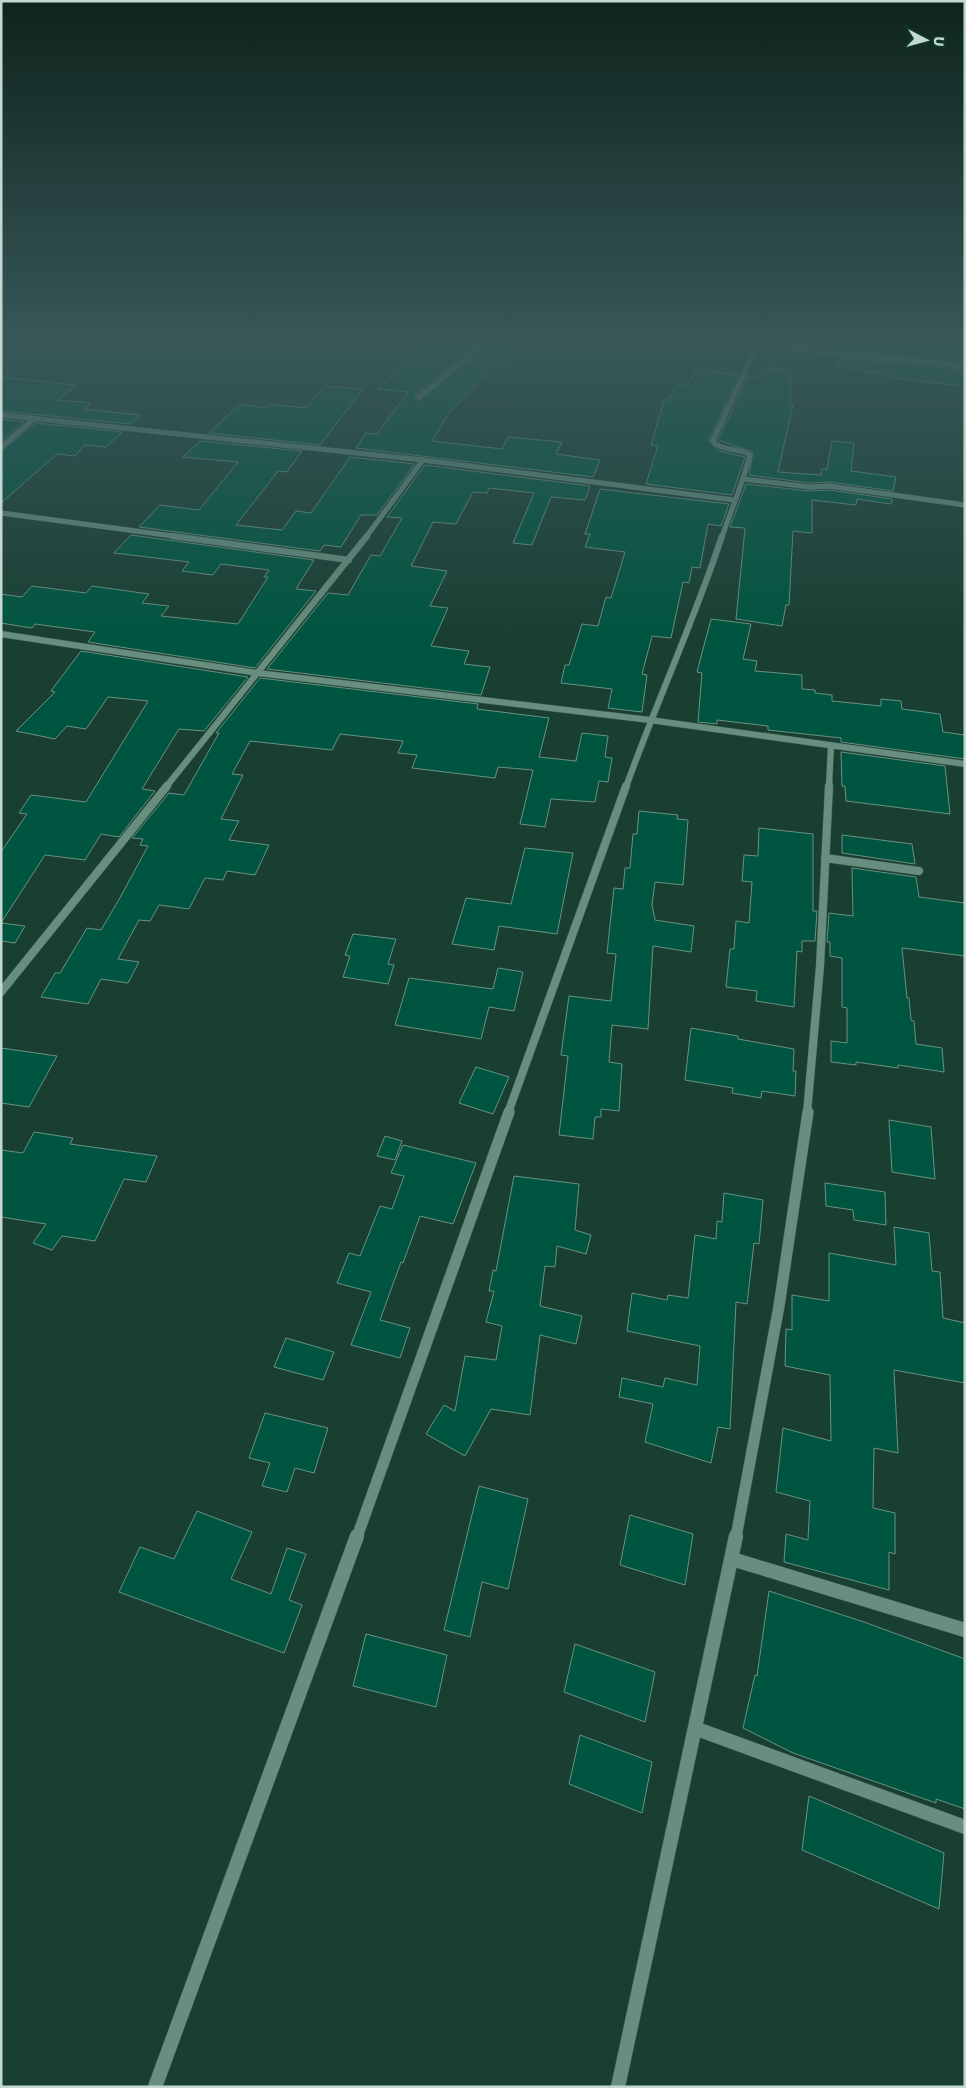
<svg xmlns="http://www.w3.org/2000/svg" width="966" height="2088" viewBox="0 0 966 2088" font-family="Poppins,sans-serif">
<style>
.building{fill:#005540;stroke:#6a9182}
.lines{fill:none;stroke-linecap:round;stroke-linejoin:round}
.minor-far4-casing{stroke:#3b5b50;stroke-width:5.5}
.minor-far3-casing{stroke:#3b5b50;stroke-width:7}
.minor-far2-casing{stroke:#3b5b50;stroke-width:9}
.minor-far1-casing{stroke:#3b5b50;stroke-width:12}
.minor-casing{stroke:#3b5b50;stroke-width:15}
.minor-far4{stroke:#678e7f;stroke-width:5}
.minor-far3{stroke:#678e7f;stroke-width:6}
.minor-far2{stroke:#678e7f;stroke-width:8}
.minor-far1{stroke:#678e7f;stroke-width:11}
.minor{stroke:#678e7f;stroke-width:14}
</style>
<rect width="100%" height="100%" fill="#193f32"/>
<!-- building -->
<path class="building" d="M425,345H476L416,394L415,398L418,401L485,348L486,345H520L502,365L496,364L449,413L432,441L502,449L508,437L562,442L556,454L600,460L593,477L356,448L366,433L377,434L408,392L377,389Z
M839,345H965V362L839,349Z
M838,357L965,370V386L891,378V375L838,367Z
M768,368L791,370L790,404H793L778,472L821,475L822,469H827L832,441L854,443L851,471L896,477L893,491L830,482L810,483L749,475L753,452L718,440L748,376L762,378L763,370L768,371Z
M696,369L738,375L709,441L719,451L745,457L732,495L646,484L658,446L651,445L664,400H669L676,385L687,386Z
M1,377L76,385L58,400L91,403L84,409L140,415L131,424L1,411Z
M325,386L363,389L320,445L209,433L240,404L265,408L268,404L306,408Z
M1,419L24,422L1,441Z
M36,423L122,432L106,447L85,445L75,456L57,454L1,503V451Z
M200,441L302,451L287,472L278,471L236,525L282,530L296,511L311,513L350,457L415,464L377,515H361L341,547L324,545L320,551L139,527L160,505L199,510L238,462L183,457Z
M425,465L590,486L585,500L551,497L532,545L513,543L534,493L489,488L487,493L473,492L456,524L433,522L411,566L447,571L430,606L448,608L431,646L469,651L464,664L490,667L481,695L267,669L328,593L348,595L371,555L380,556L402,518L387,517Z
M746,484L809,491L829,490L892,499L891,504L857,499L856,505L812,500V533L793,531L789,605H786L782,626L736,619L745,528L730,527Z
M600,489L729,504L721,526L708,524L700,568L692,567L689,583L683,582L671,638L652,636L642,674L647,675L642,712L608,708L612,689L561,683L565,665H569L582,624L598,626L606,597L611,598L625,552L585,547L590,534H585Z
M131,535L314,560L296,589L316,591L255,668L88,642L95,632L35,624L32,628L1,623V594L22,597L32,586L86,593L92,586L149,594L142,603L169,606L161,616L238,624L268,577H264L269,570L221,564L213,575L182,571L189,562L114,553Z
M711,619L751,624L743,659L757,661L755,671L802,675V689L815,690V693L832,695V701L881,706V699L901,701L902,709L940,714L943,732L965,735V759L841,742V738L768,730V726L717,720V724L698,722L702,673L697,672Z
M81,651L248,677L204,731L179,729L142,789L155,791L119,837L101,834L85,860L45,855L1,923V852L27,814L19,813L31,795L86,802L148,701L108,697L86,729L67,726L55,739L16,731L55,692L51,691Z
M260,678L478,704L477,709L549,718L539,757L576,761L582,733L608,736L605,757L612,758L608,782L599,781L595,802L551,799L545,827L520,824L533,770L498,767L495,778L412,768L417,755L398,753L403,741L340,734L332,750L250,741L232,774L243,775L221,819L239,821L229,840L269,845L255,875L227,871L223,880L205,878L189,909L159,905L150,921L139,920L118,959L139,962L128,983L101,979L88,1004L41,997L55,973H60L87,928L101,930L121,896L148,846L140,845L143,839L132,838L169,793L184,795L219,733H216Z
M841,752L945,766L950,814L846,801L845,786H842Z
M639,811L678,815L677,819L688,820L683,885L655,882L652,905L655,920L694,926L691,952L653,946L648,1029L612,1025L609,1062L622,1064L619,1111L601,1109V1117H595L593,1139L559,1135L568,1056L561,1055L569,996L611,1001L616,954L607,953L614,888L623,889L625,868H630L633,834H637Z
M759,828L813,834V911H817L815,941H802V952L797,951L794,1007L756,1001L757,991L726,987L730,949H734L736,921L749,923L752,882L742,881L744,855L758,856Z
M842,835L912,844L915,864L842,853Z
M525,848L573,853L557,934L499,926L494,950L452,944L466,898L511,904Z
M852,868L916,877L919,897L965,903V956L902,948L907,998H909L911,1020L914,1021L916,1044L942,1048L944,1072L898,1065V1068L856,1062V1065L831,1062V1041L847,1043V1008L842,1007V958L830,956V942H827L829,913L853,916Z
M1,923L25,926L15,943L1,941Z
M353,934L396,939L388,964L394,965L388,984L343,977L350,956L345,955Z
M498,968L523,972L514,1011L489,1007L481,1039L395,1025L409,978L493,989Z
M691,1028L738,1036V1039L794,1049L793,1071H796L795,1096L762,1091L761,1098L732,1093L733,1088L685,1080Z
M1,1048L57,1056L29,1107L1,1103Z
M476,1067L509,1077L493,1114L459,1103Z
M889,1120L931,1127L935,1179L892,1172Z
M34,1132L73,1138L70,1144L157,1156L146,1182L124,1179L95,1241L62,1236L52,1250L33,1243L46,1224L1,1217V1150L23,1153Z
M385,1136L402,1141L395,1160L377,1156Z
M403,1145L476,1163L453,1224L420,1216L403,1263L401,1262L380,1320L410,1328L400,1358L351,1345L371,1292L337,1283L349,1253L360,1256L380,1206L392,1209L404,1176L391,1173Z
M514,1176L579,1184L575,1230L591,1235L586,1254L557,1246L555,1267L545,1266L540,1306L582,1316L576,1344L540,1335L530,1415L491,1409L465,1456L426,1434L444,1405L455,1411L465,1356L496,1360L502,1326L486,1322L494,1291H489L493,1270L496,1271Z
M825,1183L885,1192L886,1225L854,1220L853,1210L826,1206Z
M724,1193L763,1200L759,1244L754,1243L747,1304L736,1302L730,1429L718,1427L711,1463L645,1442L653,1404L619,1397L622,1378L663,1387L665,1378L697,1385L700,1346L627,1331L632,1293L667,1300L668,1295L688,1298L695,1235L716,1239L717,1221L722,1222Z
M894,1227L929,1233L932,1271L940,1272L943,1318L965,1323V1383L894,1370L898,1453L874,1448L873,1508L895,1513V1554L889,1552V1590L784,1562L786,1534L808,1540L810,1501L776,1492L783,1428L831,1441L830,1375L785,1366L786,1329L792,1330V1295L829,1301V1253L896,1265Z
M286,1338L334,1352L323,1380L274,1367Z
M265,1413L328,1428L314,1473L295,1468L287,1492L262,1486L270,1463L249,1458Z
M479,1486L528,1499L508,1589L482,1582L470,1637L444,1630Z
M197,1511L252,1532L231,1579L271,1594L287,1548L306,1554L289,1600L302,1605L284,1653L119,1592L140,1547L174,1559Z
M630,1515L693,1534L685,1585L620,1565Z
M769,1591L864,1622L965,1659V1809L936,1799V1803L793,1753L743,1728L755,1675L757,1676Z
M366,1634L447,1655L436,1707L353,1686Z
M575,1644L655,1672L645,1722L564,1692Z
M580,1735L652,1762L642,1813L569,1784Z
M809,1796L944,1853L939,1909L802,1850Z"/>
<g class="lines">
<!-- minor-far4 casing -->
<g class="minor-far4-casing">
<path id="minor-far4" d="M760,345L965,366
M419,397L482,345
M1,415L423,460L734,500
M1,447L34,419
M744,479L810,487L829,486L965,505
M1,513L181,537
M366,537L423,460
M722,537C731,510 743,483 750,455C739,447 722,452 713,441L757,345"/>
</g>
<!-- minor-far3 casing -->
<g class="minor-far3-casing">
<path id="minor-far3" d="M172,536L349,560
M1,634L258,673L650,720L965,764
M166,787L367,536
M626,787C656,703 694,621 722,536
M829,787L831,745"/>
</g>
<!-- minor-far2 casing -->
<g class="minor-far2-casing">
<path id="minor-far2" d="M825,858L919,871
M1,992L167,786
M508,1113L626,786
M807,1113L820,966L829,786"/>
</g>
<!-- minor-far1 casing -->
<g class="minor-far1-casing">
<path id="minor-far1" d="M357,1537L509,1112
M736,1537L779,1306L808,1112"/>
</g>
<!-- minor casing -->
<g class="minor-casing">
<path id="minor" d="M732,1559L965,1630
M697,1729L965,1827
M155,2087L357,1536
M618,2087L736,1536"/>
</g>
<!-- minor-far4 -->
<use href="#minor-far4" class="minor-far4"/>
<!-- minor-far3 -->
<use href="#minor-far3" class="minor-far3"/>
<!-- minor-far2 -->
<use href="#minor-far2" class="minor-far2"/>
<!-- minor-far1 -->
<use href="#minor-far1" class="minor-far1"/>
<!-- minor -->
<use href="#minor" class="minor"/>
</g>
<!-- sky -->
<linearGradient id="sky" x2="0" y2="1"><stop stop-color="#0e231c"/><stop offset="0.54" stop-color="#38585a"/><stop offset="1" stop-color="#38585a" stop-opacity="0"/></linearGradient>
<rect width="966" height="637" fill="url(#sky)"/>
<!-- border -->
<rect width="966" height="2088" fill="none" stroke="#c4d8cf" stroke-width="5"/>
<!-- north arrow -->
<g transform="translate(926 40) rotate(96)" stroke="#0d3528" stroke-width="4" paint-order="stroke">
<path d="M0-4L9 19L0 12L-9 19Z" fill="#c4d8cf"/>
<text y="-8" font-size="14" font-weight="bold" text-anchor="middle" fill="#c4d8cf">U</text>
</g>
</svg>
